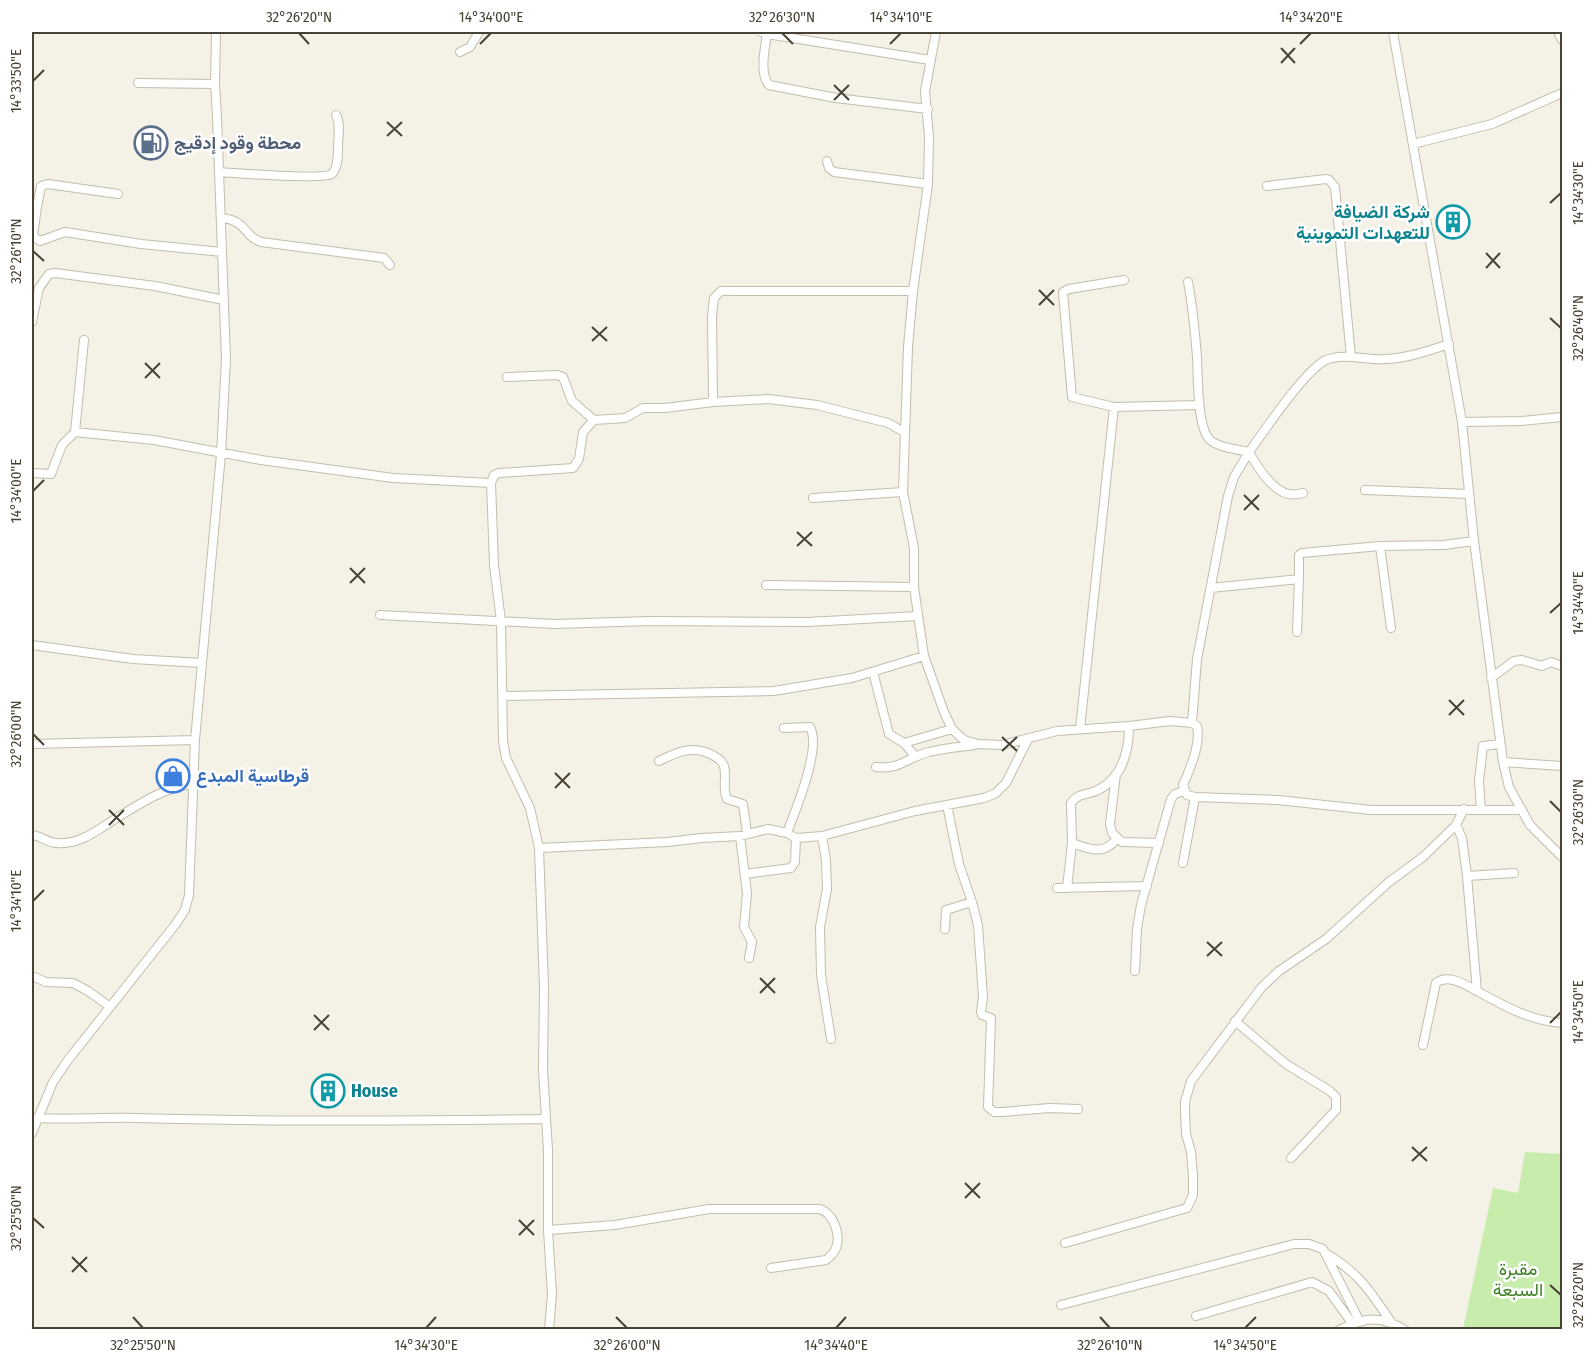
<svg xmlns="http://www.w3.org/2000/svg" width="1594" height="1361" viewBox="0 0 1594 1361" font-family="'Fira Sans Condensed',Vazirmatn,sans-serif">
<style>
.green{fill:#c8ecac}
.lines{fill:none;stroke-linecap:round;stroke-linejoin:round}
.minor-casing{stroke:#c3bdab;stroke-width:10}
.minor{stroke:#fff;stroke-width:8}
.ticks{fill:none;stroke:#484235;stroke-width:2}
.labels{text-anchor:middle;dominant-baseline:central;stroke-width:5;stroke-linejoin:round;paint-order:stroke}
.service-label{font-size:18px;font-weight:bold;fill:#4e5e75;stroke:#fff;text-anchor:start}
.culture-label{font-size:18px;font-weight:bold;fill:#0d838f;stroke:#fff;text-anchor:end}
.shop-label{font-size:18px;font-weight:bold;fill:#366cbe;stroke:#fff;text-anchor:start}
.park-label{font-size:18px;fill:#3d7e23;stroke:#fff}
.neatline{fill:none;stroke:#484235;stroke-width:2}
.ticks-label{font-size:15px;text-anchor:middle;fill:#484235}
</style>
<rect width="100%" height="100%" fill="#f4f1e6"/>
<!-- green -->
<path class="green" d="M1525,1152L1562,1154V1329H1463L1493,1188L1518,1193Z"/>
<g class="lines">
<!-- minor casing -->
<g class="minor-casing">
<path id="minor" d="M761,32L767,34L930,60
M936,32L925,91L929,137L928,184L913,291L908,347L903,492L914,548V587L924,656L944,712L952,729L964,740L978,744L1002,745L1057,731L1129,726L1170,721L1192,723L1197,726C1201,744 1190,769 1183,785L1187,795L1195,797L1278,800L1371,810H1522
M1393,32L1462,422L1474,541L1503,762L1509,787L1530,825L1562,857
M1558,32L1562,40
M767,34C765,49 759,73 769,85L836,98L928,109
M460,52L470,47L479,32
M138,83L215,84
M1413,144L1492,124L1562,93
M827,161L829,168L834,172L928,184
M219,172C234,173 324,180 332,174C338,168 338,155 338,147C338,137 341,124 336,115
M1267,186L1326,179L1329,180L1335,187L1351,357
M32,206L37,207L33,236L40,241L65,232L141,244L222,252
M37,207L41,186L48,184L118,194
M221,218C247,220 243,236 261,242L384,258L390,265
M1124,280L1069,289L1063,292L1072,397L1114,407L1199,405
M1188,282C1193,307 1195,332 1197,357C1198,375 1197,425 1209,439C1218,448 1237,449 1249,452C1265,430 1305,370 1326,360C1345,352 1367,361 1386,359C1408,358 1428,351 1449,344
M32,322L39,288L49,274L55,273L155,286L224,300
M507,377L557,375L563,377L572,401L594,420
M713,402L712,316L714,298L721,291H913
M1462,422L1521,421L1562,417
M75,432L84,340
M1249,452C1256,465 1273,492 1289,494C1293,495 1299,494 1303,493
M32,473L51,474L62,445L75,432L154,440L261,460L393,478L491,483L494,475L499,473L573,468L579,459L583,432L594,420L625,418L643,408H665L713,402L768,399L817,405L888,423L904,432
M491,483L494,565L501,621L503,741L506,758L530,808L539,848L544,987L543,1070L548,1150V1230L552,1294L549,1330
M1365,490L1469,494
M813,498L903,492
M1380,546L1391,628
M766,585L914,587
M1211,588L1299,579V555L1302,553L1380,546L1444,545L1474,541
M380,615L555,624L650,621L808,622L917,616
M1297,632L1299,579
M32,645L133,659L202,663
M873,672L889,734L904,743L952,729
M1491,678L1514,661L1522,660L1542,666L1551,662L1562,666
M502,696L774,691L852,678L924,656
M1192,723L1197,659L1228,496L1234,477L1249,452
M784,728L810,727C822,748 795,811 787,833
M1080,729L1114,407
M904,743L915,756
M32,744L195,740
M659,761C677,752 694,744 714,756C718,758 722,761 724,766C727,777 722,788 727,799L743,804L747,833
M1503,762L1562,766
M876,767C900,770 908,757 929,752C944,748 960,747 975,745
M1116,774L1110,824L1112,833L1122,842L1159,843
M947,805L959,864L972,902L978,925L983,997L981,1012L982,1015L991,1018L988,1107L994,1112H1002L1050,1108L1078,1109
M1481,810L1479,781L1483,746L1500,744
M1456,825L1462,838L1467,876L1477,991C1504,1006 1531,1021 1562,1023
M32,835C42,836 47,843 57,843C78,845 95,832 112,821C136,806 164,787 192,784
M740,836L747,893L744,927L752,942L749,958
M822,836L826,860L827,889L820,927L821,975L831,1039
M1072,843C1089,849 1105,856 1117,838
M539,848L668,842L701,838L740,836L768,829L787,833L796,838L822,836L915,811L984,798L996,793L1006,783L1028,739
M1183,863L1195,797
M745,874L791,868L795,862L796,838
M1467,876L1514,873
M1057,888L1147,886
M1067,888L1072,843L1071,803C1078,793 1086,795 1096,791C1122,779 1129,752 1129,726
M945,929L946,910L972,902
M1135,971L1137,929L1141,905L1171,799L1175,794L1184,791
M32,976L46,982L73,983L88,991L109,1006
M1235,1021L1286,1064L1330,1091L1336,1097V1110L1291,1158
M1423,1045L1436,983C1447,973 1466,985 1477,991
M37,1118C72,1120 103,1117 137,1118C274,1122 410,1121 546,1119
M32,1133L53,1082L68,1060L175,925L185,910L189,895L195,740L221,454L226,359L217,117L215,84L216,32
M548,1230L615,1225L709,1209H820C834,1214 841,1235 836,1248C834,1254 830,1256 826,1260L771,1268
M1065,1243L1187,1208L1193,1195V1175L1191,1152L1186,1134L1185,1114V1102L1191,1081L1261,988L1279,971L1326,939L1389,882L1423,857L1456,825L1464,809
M1327,1254C1359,1273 1371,1292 1391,1322
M1061,1305L1294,1244H1309L1323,1249L1359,1320
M1196,1316L1312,1282L1329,1291L1352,1323
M1339,1330C1365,1317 1380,1315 1405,1330"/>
</g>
<!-- minor -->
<use href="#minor" class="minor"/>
</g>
<!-- ticks -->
<path class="ticks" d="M299,33L309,44M782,33L793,44M480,44L491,33M890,44L901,33M1300,44L1311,33M1281,48L1295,63M1281,63L1295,48M33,81L44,70M834,85L849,100M834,100L849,85M387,122L402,136M387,136L402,122M1550,203L1561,193M33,251L44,261M1486,253L1500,268M1486,268L1500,253M1039,290L1054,305M1039,305L1054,290M1550,318L1561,328M592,327L607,341M592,341L607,327M145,363L160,378M145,378L160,363M33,491L44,480M1244,495L1259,510M1244,510L1259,495M797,532L812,546M797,546L812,532M350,568L365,583M350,583L365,568M1550,613L1561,603M1449,700L1464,715M1449,715L1464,700M33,734L44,745M1002,737L1017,751M1002,751L1017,737M555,773L570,788M555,788L570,773M1550,801L1561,812M109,810L124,825M109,825L124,810M33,901L44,890M1207,942L1222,956M1207,956L1222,942M760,978L775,993M760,993L775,978M314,1015L329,1030M1550,1023L1561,1012M314,1030L329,1015M1412,1147L1427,1161M1412,1161L1427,1147M965,1183L980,1198M965,1198L980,1183M33,1218L44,1228M519,1220L534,1235M519,1235L534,1220M72,1257L87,1272M72,1272L87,1257M1550,1285L1561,1295M133,1317L143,1328M616,1317L627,1328M1100,1317L1110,1328M426,1328L436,1317M836,1328L846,1317M1245,1328L1256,1317"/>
<!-- icons -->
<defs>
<g id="fuel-ring" transform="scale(1.725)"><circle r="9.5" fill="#fff" stroke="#5c6f8a" stroke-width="1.5"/><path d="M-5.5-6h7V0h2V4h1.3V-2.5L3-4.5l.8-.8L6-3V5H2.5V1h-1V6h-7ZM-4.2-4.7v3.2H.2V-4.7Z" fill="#5c6f8a"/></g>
<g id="building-ring" transform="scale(1.725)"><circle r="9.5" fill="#fff" stroke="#0f9aa8" stroke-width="1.5"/><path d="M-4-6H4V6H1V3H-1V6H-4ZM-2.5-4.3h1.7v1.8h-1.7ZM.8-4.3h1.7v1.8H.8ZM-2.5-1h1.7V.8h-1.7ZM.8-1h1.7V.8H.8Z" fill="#0f9aa8"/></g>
<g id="shop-ring" transform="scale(1.725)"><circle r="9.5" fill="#fff" stroke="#3f7fe0" stroke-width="1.5"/><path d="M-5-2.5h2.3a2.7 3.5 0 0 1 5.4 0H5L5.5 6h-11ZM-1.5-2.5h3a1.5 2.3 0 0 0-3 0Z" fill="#3f7fe0"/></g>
</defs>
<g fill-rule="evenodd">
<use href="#fuel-ring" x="151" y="143"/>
<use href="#building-ring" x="1453" y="222"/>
<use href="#shop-ring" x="173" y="776"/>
<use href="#building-ring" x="328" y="1091"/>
</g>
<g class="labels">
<!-- service labels -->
<g class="service-label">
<text x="174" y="143">محطة وقود إدقيج</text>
</g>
<!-- culture labels -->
<g class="culture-label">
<text x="1430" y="212">شركة الضيافة<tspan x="1430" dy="21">للتعهدات التموينية</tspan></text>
<text x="351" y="1091" text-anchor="start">House</text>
</g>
<!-- shop labels -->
<g class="shop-label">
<text x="196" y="776">قرطاسية المبدع</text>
</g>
<!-- park labels -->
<g class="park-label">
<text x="1518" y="1269">مقبرة<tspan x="1518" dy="21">السبعة</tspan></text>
</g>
</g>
<!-- border -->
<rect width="1594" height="1361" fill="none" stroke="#ffffff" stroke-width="66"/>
<rect x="33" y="33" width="1528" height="1295" class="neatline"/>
<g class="ticks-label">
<text x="299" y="22">32°26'20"N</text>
<text x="491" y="22">14°34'00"E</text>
<text x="782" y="22">32°26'30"N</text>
<text x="901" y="22">14°34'10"E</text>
<text x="1311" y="22">14°34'20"E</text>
<text transform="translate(16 81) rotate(-90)" y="5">14°33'50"E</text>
<text transform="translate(1578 193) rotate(-90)" y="5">14°34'30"E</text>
<text transform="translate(16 251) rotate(-90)" y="5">32°26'10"N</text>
<text transform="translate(1578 328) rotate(-90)" y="5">32°26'40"N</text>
<text transform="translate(16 491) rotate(-90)" y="5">14°34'00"E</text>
<text transform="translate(1578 603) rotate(-90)" y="5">14°34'40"E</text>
<text transform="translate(16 734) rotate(-90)" y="5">32°26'00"N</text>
<text transform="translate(1578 812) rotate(-90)" y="5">32°26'30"N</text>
<text transform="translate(16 901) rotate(-90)" y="5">14°34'10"E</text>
<text transform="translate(1578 1012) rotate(-90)" y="5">14°34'50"E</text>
<text transform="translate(16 1218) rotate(-90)" y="5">32°25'50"N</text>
<text transform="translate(1578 1295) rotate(-90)" y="5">32°26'20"N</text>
<text x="143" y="1350">32°25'50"N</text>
<text x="426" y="1350">14°34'30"E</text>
<text x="627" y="1350">32°26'00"N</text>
<text x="836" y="1350">14°34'40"E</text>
<text x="1110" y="1350">32°26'10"N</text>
<text x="1245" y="1350">14°34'50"E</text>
</g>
</svg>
